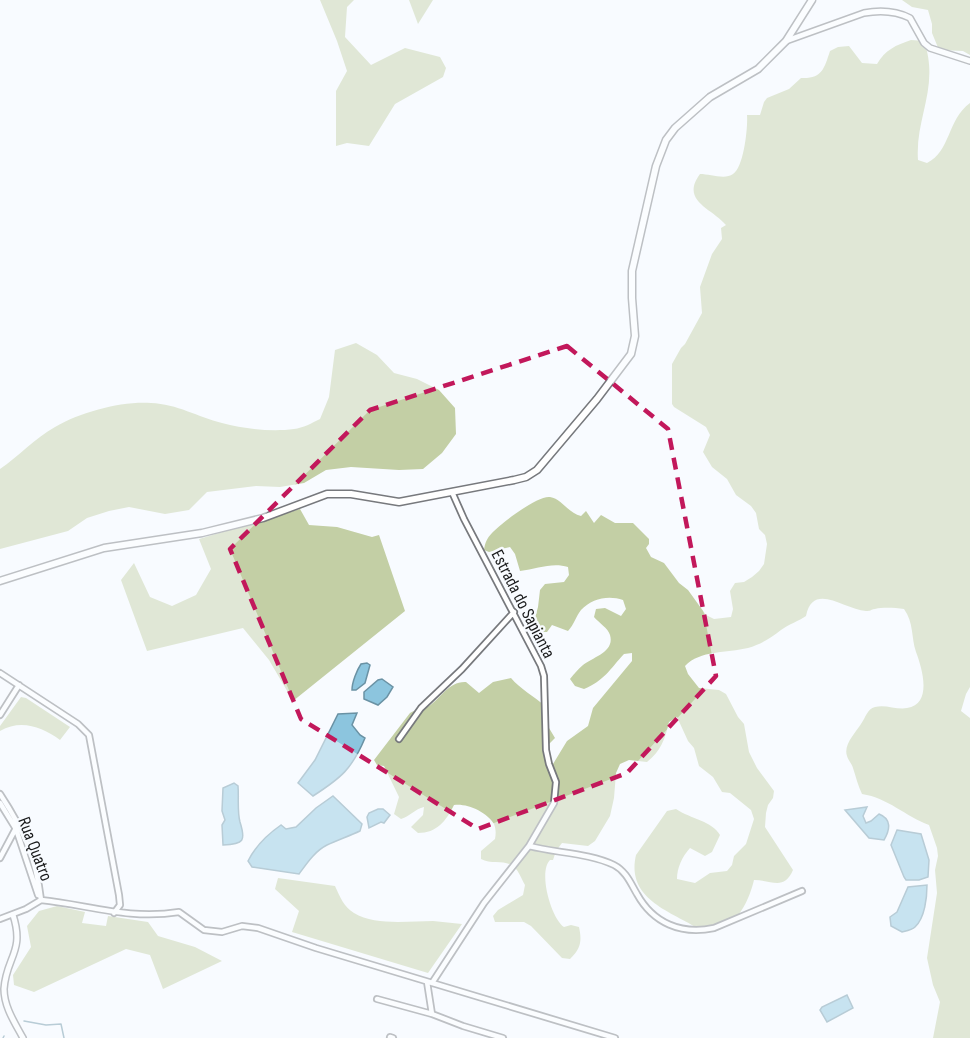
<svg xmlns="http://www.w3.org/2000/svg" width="970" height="1038" viewBox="0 0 970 1038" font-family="'Sofia Sans Condensed',sans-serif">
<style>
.green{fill:#c3cfa5}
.water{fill:#8cc5de;stroke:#6a92a4;stroke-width:1.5}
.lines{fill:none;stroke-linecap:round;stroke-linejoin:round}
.stream{stroke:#6a92a4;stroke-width:1.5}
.minor-casing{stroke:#77797d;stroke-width:8}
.tertiary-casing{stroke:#77797d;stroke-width:8}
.secondary-casing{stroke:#77797d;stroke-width:9}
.minor{stroke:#fff;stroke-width:4.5}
.tertiary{stroke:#fff;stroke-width:5}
.secondary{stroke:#fff;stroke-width:6}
.marked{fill:none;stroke:#c2185b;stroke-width:4.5;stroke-dasharray:12 8;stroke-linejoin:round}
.labels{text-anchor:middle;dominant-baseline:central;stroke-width:5;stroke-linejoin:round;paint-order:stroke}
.street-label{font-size:18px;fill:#191a1b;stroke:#f8fbff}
</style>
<rect width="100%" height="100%" fill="#f8fbff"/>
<!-- green -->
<path class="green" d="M320,0H354L347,7L345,37L371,65L405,48L440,57L446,68L443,77L395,104L369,146L347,143L336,146V91L347,71L337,41Z
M409,0H433L418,24Z
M902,0H970V55L963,51L939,50L932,33V24L928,10L912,7Z
M911,40L924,41C940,87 915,117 918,160L927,163C951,151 947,120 970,103V687L966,694L961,711L970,718V1038H933L940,1002L933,985L927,958L937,893L935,870L938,856L937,848L929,825C905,816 888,798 862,794C858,786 856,777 853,768C852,764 848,760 847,756C843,745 856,732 861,724C866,717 867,709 875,707C885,704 897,710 907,708C933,704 922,668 916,652C911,637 914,623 904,609C895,608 884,607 875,609C869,610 872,611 866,611C845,610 813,581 806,616C799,621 789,624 781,630C771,638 761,644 748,648C727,653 700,650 685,666L688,674L699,688L719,690L726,694L738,717L744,724L749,752L757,768L774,791L773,798L768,805L766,813L765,827L793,870C784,891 772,880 754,880C748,905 734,931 705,933C676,912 625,902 636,855L667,811L676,809C691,819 712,821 720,835L712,852L705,856L690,848C682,857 677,868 677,879L695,883L710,873L727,871L732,865L734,856L746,844L754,819L751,810L730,793L722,792L713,777L699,766L694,748L688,741L677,717L669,722C665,739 661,751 647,762L629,760L620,764L616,773L614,798L610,816L595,841L588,846L562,843L556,851L553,860H550C538,872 551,918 564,927L571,925L579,927C582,941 581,949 570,959L562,958L531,926L524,922H495L493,916L498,910L523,895L525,885C522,880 519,871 514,867C506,859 492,865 481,859V851L495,839C496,834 496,829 494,824C487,812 467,803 454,805C446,821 437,833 418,833L411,827L423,815L424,807C415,809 410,816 401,819L394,814L399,797L384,766L377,765L374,760L410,713C416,709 423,710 429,706C441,698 449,681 466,682L479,693L493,682L511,678C520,689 534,696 545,706L546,723L555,738L543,750L546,759L553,764L567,741L588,726L593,708L632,661V653L624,654C610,669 604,681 584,689L575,686L570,679C574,674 578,669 583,665C593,657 615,652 610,635C608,628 599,623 594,617L596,609L605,608L621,616L626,609L623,600C609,595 592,598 581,610C576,616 574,625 568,631L552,625L547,632H538L533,625L538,607L540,590L545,584L564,582L569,575L568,567C552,562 537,569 520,571L515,554L510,547L489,552L484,550C485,543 487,538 492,533C500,524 538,495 550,497C562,499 568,513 581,516L586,511L594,523L601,515L615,523H633L649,539V544L646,548L651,557L664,563L679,583L688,590L706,615L714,619L731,617L733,609L730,591L735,583L744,582L752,577L759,571L764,564L767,544L765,535L759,529L756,513L751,506L736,495L727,479L712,467L703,452L710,435L706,427L674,407L672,404V364L681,348L685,344L702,313L700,287L712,254L722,239L721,228L726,225C712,208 680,201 700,174C710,174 725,180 733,174C744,167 748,127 747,115H760L764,102L767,98L789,89L801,78C822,79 824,69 830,51L838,47L849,46L862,63L877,64C885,50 896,45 911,40Z
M356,343L377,355L394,373L417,379L439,390L455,408L456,434L442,453L423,469L399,470L351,467L326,470L304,483L280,487L256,486L207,492L189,510L165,514L129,507L109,511L87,518L68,531L0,549V469C19,456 35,438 55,427C81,412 121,401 151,403C177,404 198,417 222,423C244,429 272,432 294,429C303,428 312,423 320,419L329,397L335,350Z
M300,509L309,525L337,527L372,537L379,535L405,611L293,701L269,660L243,628L147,651L121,580L134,563L150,597L172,606L196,595L211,569L199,539Z
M21,697L26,698L70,727L60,740C42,727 21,719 0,731V726Z
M278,878L335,886C340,897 344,907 354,913C375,926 409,921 433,921C443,922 452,923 462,924L428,973L292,932L299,911L275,889Z
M57,906L85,912L82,923L106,926L108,916L148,922L158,936L195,947L222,961L163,989L150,955L126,949L34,992L14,985L13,975L31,947L27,926L39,911Z"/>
<!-- water -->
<path class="water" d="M367,663L370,665L365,683L356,690H352C352,682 357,670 361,664Z
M382,679L393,687L387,697L378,705L364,699V692L378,680Z
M357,713L352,725L360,735L365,738C352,769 341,778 313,796L298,783L315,760L338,714Z
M234,783L238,786C239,797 237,811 240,822C246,841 244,844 223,845L222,825L225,820L222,811L223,788Z
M333,796L362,824L360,831C349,836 338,840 327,845C315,851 307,863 299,874L252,867L248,861C255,847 268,834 281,825L286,829L296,827L316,808Z
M867,807L863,816L866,823L871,821L879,814C892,819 890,830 884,840L869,838L845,810Z
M378,809H383L390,815L384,823L381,822L369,828L367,817L369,813Z
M897,830L921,834L929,860L928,877L919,880H906L904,877L891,845Z
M927,885C927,897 925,918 915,927C912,930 906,931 902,932L891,926L890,917L897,912L908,887Z
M847,995L853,1008L827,1022L820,1010L822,1007Z"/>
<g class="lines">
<!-- stream -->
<path class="stream" d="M24,1021L46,1025L61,1024L64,1038
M3,1038L4,1036"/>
<!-- minor casing -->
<g class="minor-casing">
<path id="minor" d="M0,673L78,724L89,735L119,895L120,905L114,913
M0,715L19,685
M399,739L421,708L462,669L514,612
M0,794C23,829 36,857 41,900
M0,803L16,829L38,895
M529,846C556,853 589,853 614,865C626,871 631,884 637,894C653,923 681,935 714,928L802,891
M0,858L16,828
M41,900C89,905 129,920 179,912L204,930L222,932L242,926L258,928L316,948L615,1038
M0,919L26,909L41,900
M427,982L432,1014
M432,983L484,903L529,846L554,803L556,782L549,764L546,750L544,676L541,666L464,519L452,492
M377,999L432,1014L463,1026L503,1038
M390,1037L393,1038"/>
</g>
<!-- tertiary casing -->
<g class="tertiary-casing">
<path id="tertiary" d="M786,41L864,13C880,10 896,11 910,18L924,43L930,48L970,61
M13,915C25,952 6,957 4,989C4,1007 15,1023 23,1038"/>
</g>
<!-- secondary casing -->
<g class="secondary-casing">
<path id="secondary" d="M0,581L104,548L202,533L263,518L327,494H351L399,502L514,480L526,477L537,470L597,399L631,354L635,336L632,298V271L656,166L666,140L675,128L710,97L758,69L786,41L812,0"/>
</g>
<!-- minor -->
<use href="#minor" class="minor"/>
<!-- tertiary -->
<use href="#tertiary" class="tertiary"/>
<!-- secondary -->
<use href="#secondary" class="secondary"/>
</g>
<!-- marked area -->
<path d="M0 0H970V1038H0ZM567,346L668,429L716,676L627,773L478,829L301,719L230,549L370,410Z" fill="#f8fbff" fill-opacity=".55" fill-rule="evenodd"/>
<path class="marked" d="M567,346L668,429L716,676L627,773L478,829L301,719L230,549L370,410Z"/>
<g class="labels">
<!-- street labels -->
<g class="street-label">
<text transform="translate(523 604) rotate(63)">Estrada do Sapianta</text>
<text transform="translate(35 849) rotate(69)">Rua Quatro</text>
</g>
</g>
</svg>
